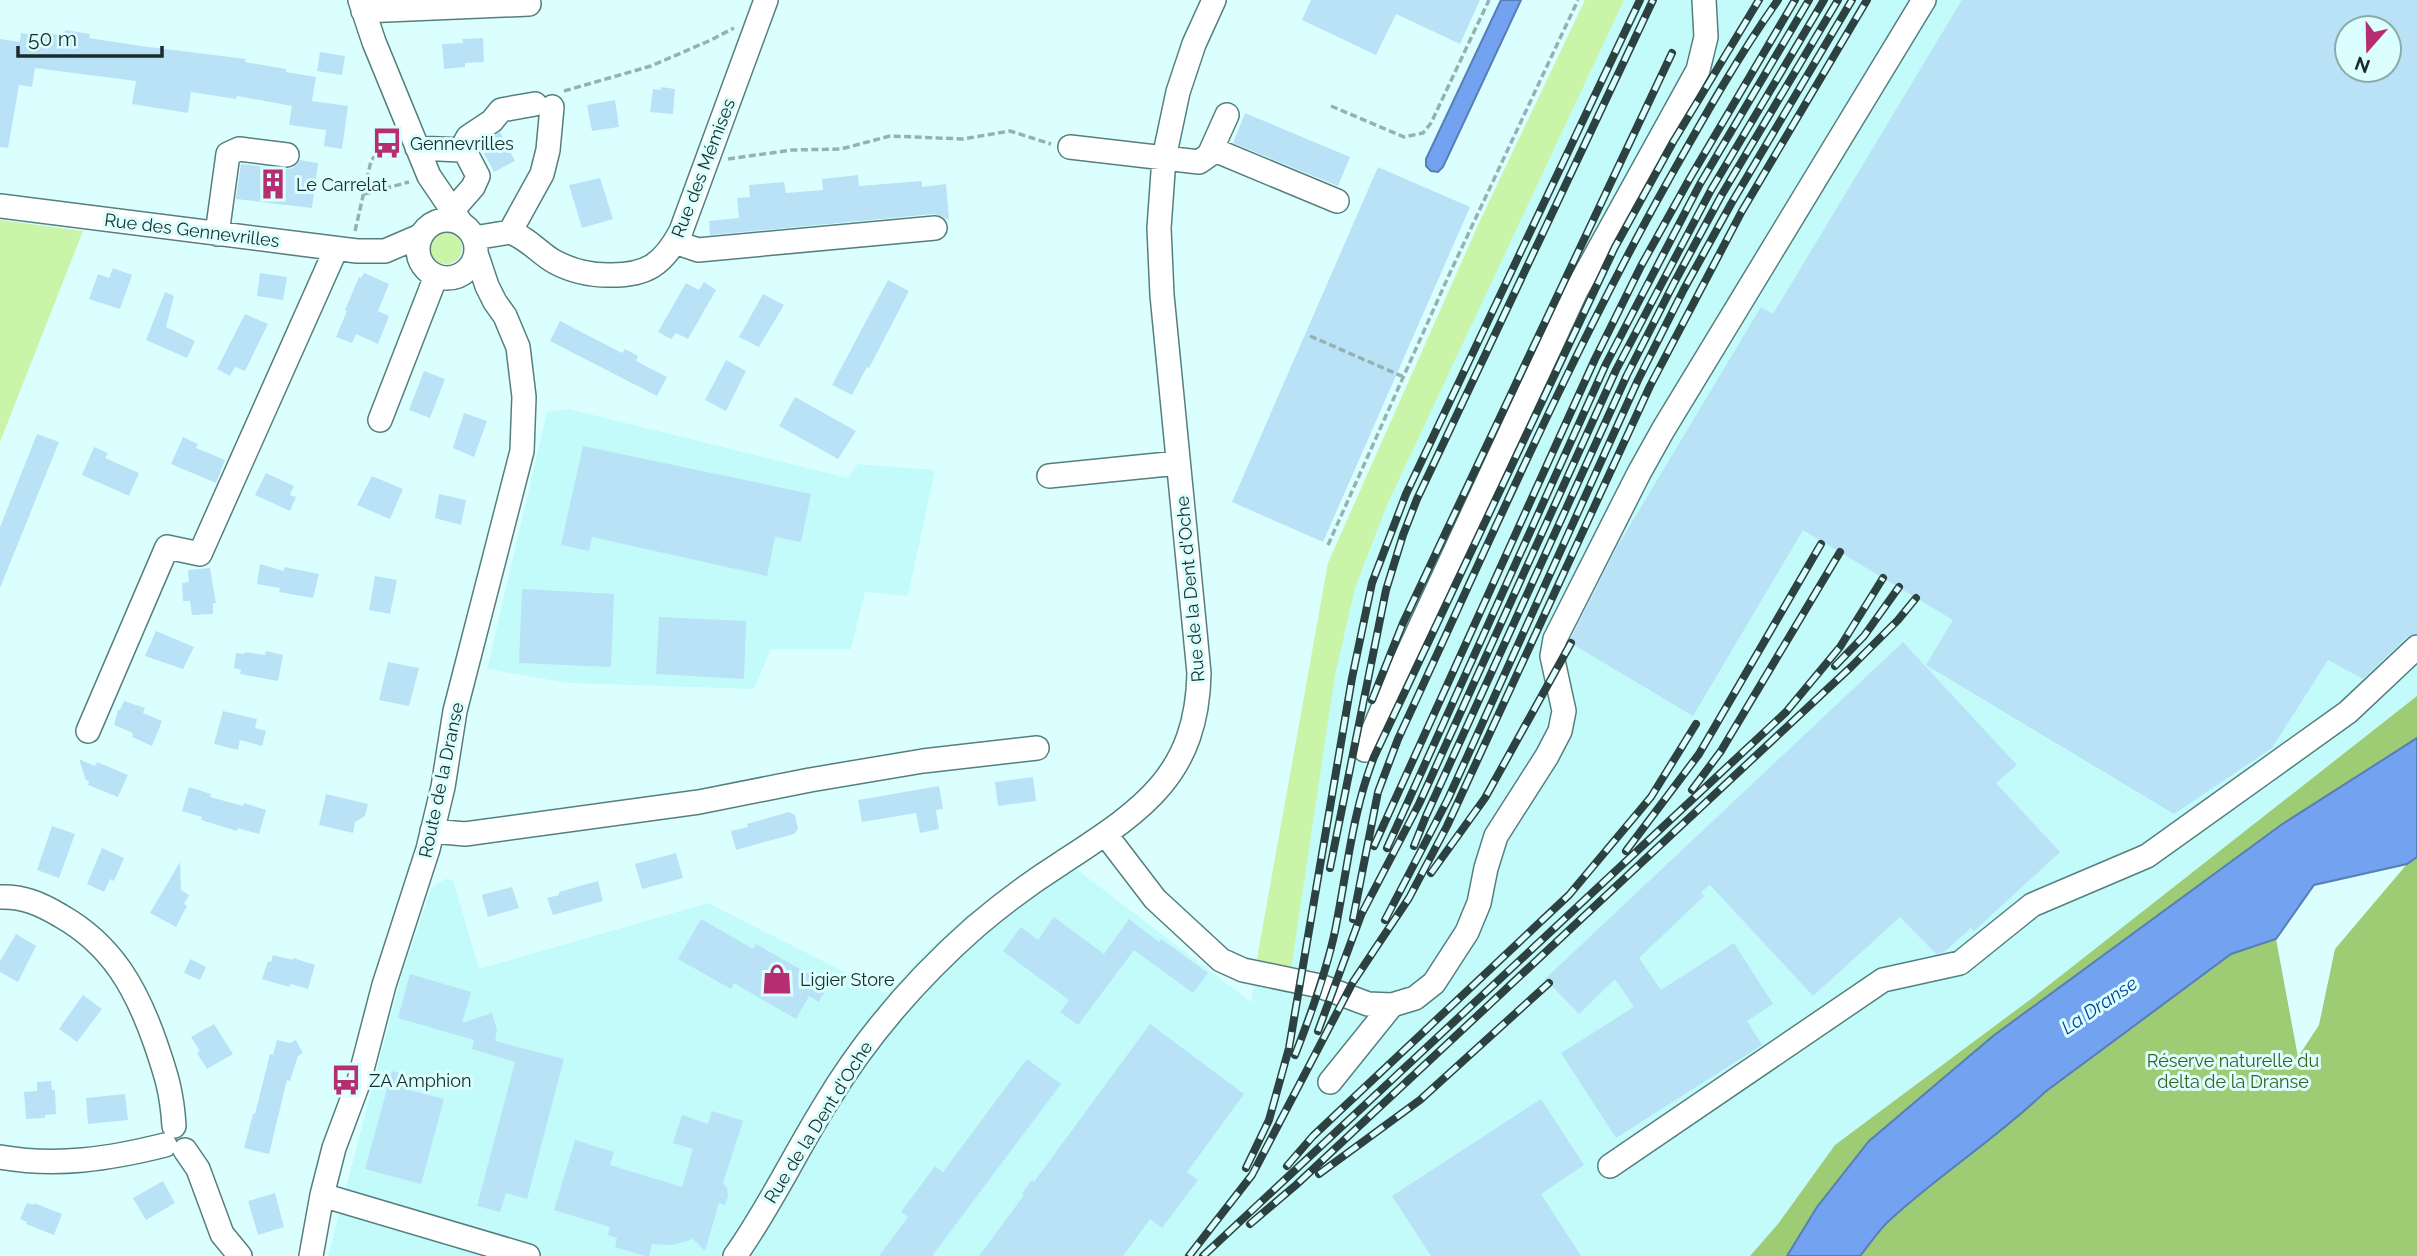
<svg xmlns="http://www.w3.org/2000/svg" width="2417" height="1256" viewBox="0 0 2417 1256" font-family="Raleway,sans-serif">
<style>
.built{fill:#c3fbfb;fill-rule:evenodd}
.green{fill:#caf4a7}
.forest{fill:#9ecc74}
.water{fill:#72a2f0;stroke:#577eb5;stroke-width:2}
.building{fill:#b9e2f6;fill-rule:evenodd}
.lines{fill:none;stroke-linecap:round;stroke-linejoin:round}
.minor-casing{stroke:#557f7f;stroke-width:26}
.path{stroke:#95b2b1;stroke-width:3.5;stroke-dasharray:7 3.5;stroke-linecap:butt}
.minor{stroke:#fff;stroke-width:23}
.rail-casing{stroke:#2d4141;stroke-width:8}
.rail{stroke:#dbfffe;stroke-width:5;stroke-dasharray:16;stroke-linecap:butt}
.labels{text-anchor:middle;dominant-baseline:central;stroke-width:6;stroke-linejoin:round;paint-order:stroke}
.poi-label{font-size:18px;fill:#192b2b;stroke:#dbfffe;text-anchor:start}
.street-label{font-size:18px;fill:#192b2b;stroke:#dbfffe}
.park-label{font-size:18px;fill:#3f5c20;stroke:#dbfffe}
.water-label{font-size:19px;font-style:italic;fill:#05419a;stroke:#dbfffe}
</style>
<rect width="100%" height="100%" fill="#dbfffe"/>
<!-- built -->
<path class="built" d="M1585,0H2417V696L2035,996L1750,1256H328L401,978L431,888L445,879L453,880L479,969L708,903L888,994L924,954L965,917L1054,852L1251,1002L1328,563L1479,223ZM2347,28H2389V70H2347Z
M569,409L848,478L858,464L935,470L908,596L865,592L851,649H771L754,689L568,683L487,669L547,412Z"/>
<!-- green -->
<path class="green" d="M1585,0H1624L1387,505L1355,588L1335,675L1291,969L1256,964L1328,563L1479,223Z
M0,220L83,231L0,442Z
M430 248a16 16 0 1 1 32 0a16 16 0 1 1-32 0Z"/>
<!-- forest -->
<path class="forest" d="M2417,696V738L2281,825L1993,1036L1817,1207L1787,1256H1750L1778,1224L1835,1145L2035,996Z
M2417,857V1256H1860C1870,1244 1879,1229 1891,1219C1940,1174 1997,1138 2045,1092L2231,954L2276,939L2298,1057L2319,1025L2335,949L2407,864Z"/>
<!-- water -->
<path class="water" d="M1501,0H1521L1443,167L1438,172L1431,171L1426,166V159Z
M2417,738V857L2407,864L2314,885L2276,939L2231,954L2045,1092C1997,1138 1940,1174 1891,1219C1879,1229 1870,1244 1860,1256H1787L1817,1207L1869,1141L1993,1036L2281,825Z"/>
<!-- building -->
<path class="building" d="M1311,0H1480L1460,44L1396,14L1376,55L1302,20Z
M1962,0H2417V633L2407,637L2363,679L2328,660L2272,748L2174,814L1926,665L1953,620L1803,530L1693,716L1569,642L1617,547L1761,307L1773,314ZM2347,28H2389V70H2347Z
M65,30L90,34L89,38L141,46L246,59L245,62L286,69V72L316,77L312,101L348,106L342,149L324,146L326,130L289,125L292,106L237,96L236,99L191,92L188,113L132,104L136,81L35,68L32,87L19,85L8,148L0,147V39L20,42L21,33L51,38V34L64,36Z
M483,38L484,62L465,63V67L444,69L442,44L463,43L462,39Z
M320,52L345,56L342,75L317,71Z
M661,87L675,89L673,114L650,112L653,89L661,90Z
M615,100L619,127L592,131L587,105Z
M1245,113L1350,157L1338,186L1233,143Z
M500,132L515,161L494,172L480,146Z
M299,160L318,163L312,208L236,199L241,164L286,169L293,168Z
M1378,167L1470,207L1323,542L1232,502Z
M858,175L859,186L922,181V187L946,184L949,220L934,214L710,235L709,221L739,218L737,198L750,197L749,185L784,182L786,193L823,190L822,179Z
M600,178L613,219L582,228L569,185Z
M113,268L132,275L120,309L89,299L98,274L109,278Z
M260,273L287,277L283,300L257,296Z
M364,273L389,284L378,311L389,316L378,344L356,334L352,343L336,337L347,311L345,310L359,277L361,278Z
M888,280L909,291L869,368L867,367L852,395L832,385Z
M704,282L716,290L688,339L676,333L671,339L658,332L686,283L699,290Z
M165,292L174,296L166,327L195,341L187,358L146,340Z
M763,294L784,305L759,347L739,337Z
M245,314L268,324L245,371L235,367L230,376L217,369Z
M560,321L622,353L625,349L638,356L636,361L667,377L657,396L550,341Z
M726,360L746,371L726,411L705,400Z
M424,371L445,379L430,418L409,410Z
M795,397L856,431L838,459L779,426Z
M464,413L487,421L474,457L453,448Z
M37,434L59,442L0,588V527Z
M183,437L198,444L196,448L225,460L216,483L171,464Z
M583,446L811,494L801,542L775,537L767,576L592,537L589,551L561,545Z
M94,447L108,453L105,458L139,473L129,496L82,475Z
M266,473L294,486L290,495L296,497L290,511L255,495Z
M372,476L403,489L390,519L357,505Z
M439,494L466,500L461,525L435,518Z
M260,564L284,571V567L319,574L313,598L279,592L280,588L257,584Z
M210,568L216,603H213V614L192,615L190,601H183L182,583L189,582L188,570Z
M375,576L397,580L390,614L369,610Z
M522,589L614,594L611,667L519,663Z
M659,617L746,621L744,679L656,674Z
M156,631L194,647L183,669L145,656Z
M1903,642L2017,765L1996,783L2060,852L1974,931L1971,928L1944,952L1936,954L1900,917L1813,996L1710,885L1701,892L1704,896L1639,958L1661,990L1734,943L1773,1004L1747,1021L1762,1045L1616,1138L1561,1053L1634,1007L1615,979L1579,1014L1545,979Z
M266,651L283,655L278,681L240,674L241,670L234,668L236,653L244,654L245,652L265,655Z
M388,662L419,668L409,706L379,700Z
M124,701L145,708L143,713L162,721L152,746L132,737L133,733L114,725L118,710H120Z
M223,711L257,719L255,728L266,731L262,746L240,740L238,750L214,744Z
M79,759L95,766L97,762L128,775L118,797L88,785L89,781L86,780Z
M1033,777L1036,801L998,806L995,782Z
M939,786L943,809L936,810L939,829L920,833L916,813L862,822L858,800Z
M189,787L211,794L210,797L243,806L244,803L266,810L259,834L238,828L237,831L201,820L202,817L182,811Z
M326,794L368,804L365,816L355,822L353,833L319,825Z
M789,812L795,815L798,829L794,834L736,850L731,831L748,827L747,824Z
M52,826L75,834L59,878L37,870Z
M102,848L124,858L114,881L110,879L104,892L87,884Z
M676,853L683,878L642,889L635,864Z
M180,862L181,890L189,895L184,904L187,906L176,927L150,913Z
M598,881L603,901L553,915L547,898L559,895V892Z
M512,887L519,908L488,917L482,895Z
M1054,917L1104,954L1129,919L1159,942L1161,939L1208,973L1193,993L1134,950L1078,1025L1060,1012L1069,1000L1003,951L1021,927L1038,940Z
M701,919L753,949L756,944L828,985L819,1002L809,996L796,1019L734,983L731,989L678,959Z
M16,934L36,946L18,982L0,972V961Z
M273,955L293,960V958L315,965L308,989L291,984L289,987L262,979L268,961L271,962Z
M190,959L206,967L200,980L184,973Z
M410,974L471,992L462,1023L492,1013L497,1030L495,1041L564,1059L527,1199L506,1193L500,1212L477,1206L515,1062L472,1049L474,1040L398,1018Z
M83,995L102,1009L77,1042L59,1029Z
M214,1024L233,1054L207,1069L197,1053L200,1051L191,1037Z
M1150,1024L1244,1094L1187,1172L1198,1180L1162,1228L1150,1219L1123,1256H979L1024,1195L1022,1193L1032,1180L1034,1182Z
M277,1040L290,1043L296,1040L303,1053L298,1056L290,1081L287,1080L269,1154L244,1148L253,1114H255L270,1054L273,1055Z
M1027,1059L1061,1084L932,1256H879L908,1217L901,1212L935,1166L943,1172Z
M392,1071L413,1076L409,1090L444,1099L421,1184L365,1169Z
M51,1081L52,1090H55L56,1114L45,1115V1118L26,1119L24,1092L37,1091V1082Z
M125,1094L128,1120L88,1124L86,1098Z
M1541,1099L1584,1165L1541,1194L1581,1256H1431L1392,1196Z
M712,1111L743,1121L723,1183L727,1188L728,1196L725,1205L719,1203L705,1251L693,1239L673,1245L652,1244L649,1256H644L615,1247L617,1238L608,1235L610,1227L554,1210L575,1140L614,1152L610,1165L682,1187L693,1149L673,1143L682,1115L708,1124Z
M163,1181L175,1203L146,1220L133,1198Z
M275,1193L284,1227L258,1235L248,1201Z
M27,1203L34,1205V1203L62,1214L54,1235L26,1224L27,1222L20,1219Z"/>
<g class="lines">
<!-- minor casing -->
<g class="minor-casing">
<path id="minor" d="M360,0L374,42L429,176L461,223
M363,11L529,4
M1070,147L1199,162L1209,155L1227,115
M417,148L461,150L466,153L478,176L473,187L452,211
M1212,149L1337,201
M461,150L468,137L492,121L501,110L535,104
M0,206L357,251H385L420,236
M418 249a29 29 0 1 1 58 0a29 29 0 1 1-58 0Z
M510,232L542,174L548,150L552,107
M217,234L228,154L239,149L287,155
M474,238L510,232C528,238 540,254 555,262C572,271 588,275 608,275C646,276 663,265 681,231L766,0
M675,242L698,250L935,228
M380,420L436,276
M1049,476L1178,463
M88,731L167,547L200,554L336,249
M1365,750L1389,694L1576,291L1698,70L1706,37L1704,0
M432,831L465,834L699,802L810,780L923,761L1037,748
M1106,835L1155,899L1221,960L1243,970L1320,986L1368,1004L1392,1005
M0,897C23,896 41,904 61,916C112,945 136,988 155,1042C166,1074 172,1092 174,1126
M1330,1082L1392,1005L1415,998L1434,983L1467,932L1479,903L1486,868L1496,836L1547,756L1560,731L1564,711L1552,656L1555,639L1639,473L1663,430L1924,0
M185,1150L198,1169L222,1234L240,1256
M0,1157C57,1167 109,1159 165,1145
M1610,1166L1883,980L1960,963L2032,905L2147,856L2348,712L2417,647
M322,1195L528,1256
M311,1256L322,1195L334,1148L359,1081L384,985L428,849L443,787L455,711L522,451L524,397L518,347L505,316L495,302L487,286L476,253
M735,1256C769,1208 794,1155 825,1105C865,1038 916,979 975,927C1002,904 1030,883 1060,864C1139,812 1197,778 1199,673L1162,295L1159,228L1164,158L1178,92L1194,44L1214,0"/>
</g>
<!-- path -->
<path class="path" d="M564,91L651,66L711,40L734,28
M1331,106L1404,137L1423,133L1431,123L1489,0
M728,159L792,150L841,149L890,136L963,139L1010,131L1051,144
M364,194L409,182
M355,231L371,161L377,153L393,143
M1310,336L1404,377
M1328,545L1449,275L1578,0"/>
<!-- minor -->
<use href="#minor" class="minor"/>
<!-- rail casing -->
<g class="rail-casing">
<path id="rail" d="M1835,666L1864,636L1899,587
M1372,700L1403,623L1672,53
M1692,790L1721,751L1840,552
M1374,846L1595,359L1641,266L1690,178L1795,0
M1414,846L1426,816L1627,375L1674,283L1721,196L1838,0
M1387,848L1606,364L1700,184L1809,0
M1626,851L1699,754L1821,544
M1330,868L1386,590L1403,535L1417,499L1653,0
M1431,873L1485,798L1571,643
M1353,919L1378,792L1398,739C1485,552 1567,361 1668,181C1703,119 1737,58 1778,0
M1385,920L1448,799L1638,380L1684,289L1731,204L1852,0
M1318,1031L1361,915L1419,804L1616,370L1711,190L1824,0
M1295,1055C1311,1014 1326,973 1335,931C1347,872 1352,813 1374,757L1615,247L1673,142L1759,0
M1287,1166L1313,1136L1569,895L1651,797L1696,724
M1246,1168L1269,1120L1289,1048L1352,678L1372,583L1406,494L1640,0
M1319,1174L1420,1100L1549,983
M1250,1224L1296,1185L1851,667L1898,620L1916,598
M1189,1256L1252,1175L1353,982L1409,898L1447,826L1650,386L1742,211L1867,0
M1203,1256L1786,712L1840,647L1883,578"/>
</g>
<!-- rail -->
<use href="#rail" class="rail"/>
</g>
<!-- icons -->
<defs>
<g id="bus-bare" transform="scale(2.415)"><path d="M-5-6H5V4H4V6H2V4H-2V6H-4V4H-5ZM-3.5-4V0h7V-4ZM-3.5 1.2v1.5H-2V1.2ZM2 1.2v1.5H3.5V1.2Z" fill="#b62e6f" stroke="#dbfffe" stroke-width="2.5" paint-order="stroke"/></g>
<g id="building-bare" transform="scale(2.415)"><path d="M-4-6H4V6H1V3H-1V6H-4ZM-2.5-4.3h1.7v1.8h-1.7ZM.8-4.3h1.7v1.8H.8ZM-2.5-1h1.7V.8h-1.7ZM.8-1h1.7V.8H.8Z" fill="#b62e6f" stroke="#dbfffe" stroke-width="2.5" paint-order="stroke"/></g>
<g id="shop-bare" transform="scale(2.415)"><path d="M-5-2.5h2.3a2.7 3.5 0 0 1 5.4 0H5L5.5 6h-11ZM-1.5-2.5h3a1.5 2.3 0 0 0-3 0Z" fill="#b62e6f" stroke="#dbfffe" stroke-width="2.5" paint-order="stroke"/></g>
</defs>
<g fill-rule="evenodd">
<use href="#bus-bare" x="387" y="143"/>
<use href="#building-bare" x="273" y="184"/>
<use href="#shop-bare" x="777" y="979"/>
<use href="#bus-bare" x="346" y="1080"/>
</g>
<g class="labels">
<!-- poi labels -->
<g class="poi-label">
<text x="410" y="143">Gennevrilles</text>
<text x="296" y="184">Le Carrelat</text>
<text x="800" y="979">Ligier Store</text>
<text x="369" y="1080">ZA Amphion</text>
</g>
<!-- street labels -->
<g class="street-label">
<text transform="translate(703 168) rotate(-69)">Rue des Mémises</text>
<text transform="translate(192 230) rotate(7)">Rue des Gennevrilles</text>
<text transform="translate(1190 589) rotate(-95)">Rue de la Dent d'Oche</text>
<text transform="translate(441 780) rotate(-78)">Route de la Dranse</text>
<text transform="translate(818 1122) rotate(-58)">Rue de la Dent d'Oche</text>
</g>
<!-- park labels -->
<g class="park-label">
<text x="2233" y="1060">Réserve naturelle du<tspan x="2233" dy="21">delta de la Dranse</tspan></text>
</g>
<!-- water labels -->
<g class="water-label">
<text transform="translate(2099 1005) rotate(-34)">La Dranse</text>
</g>
</g>
<!-- north arrow -->
<g transform="translate(2368 49) rotate(200)"><circle r="33" fill="#dbfffe" stroke="#8daaaa" stroke-width="2"/>
<path d="M0-5L12 26L0 18L-12 26Z" fill="#b62e6f"/>
<text y="-10" font-size="19" font-weight="bold" text-anchor="middle" fill="#192b2b">N</text>
</g>
<!-- scale -->
<path d="M18 46v10h144v-10" fill="none" stroke="#192b2b" stroke-width="3.5"/>
<text x="28" y="46" font-size="21" fill="#192b2b" stroke="#dbfffe" stroke-width="5" paint-order="stroke">50 m</text>
</svg>
